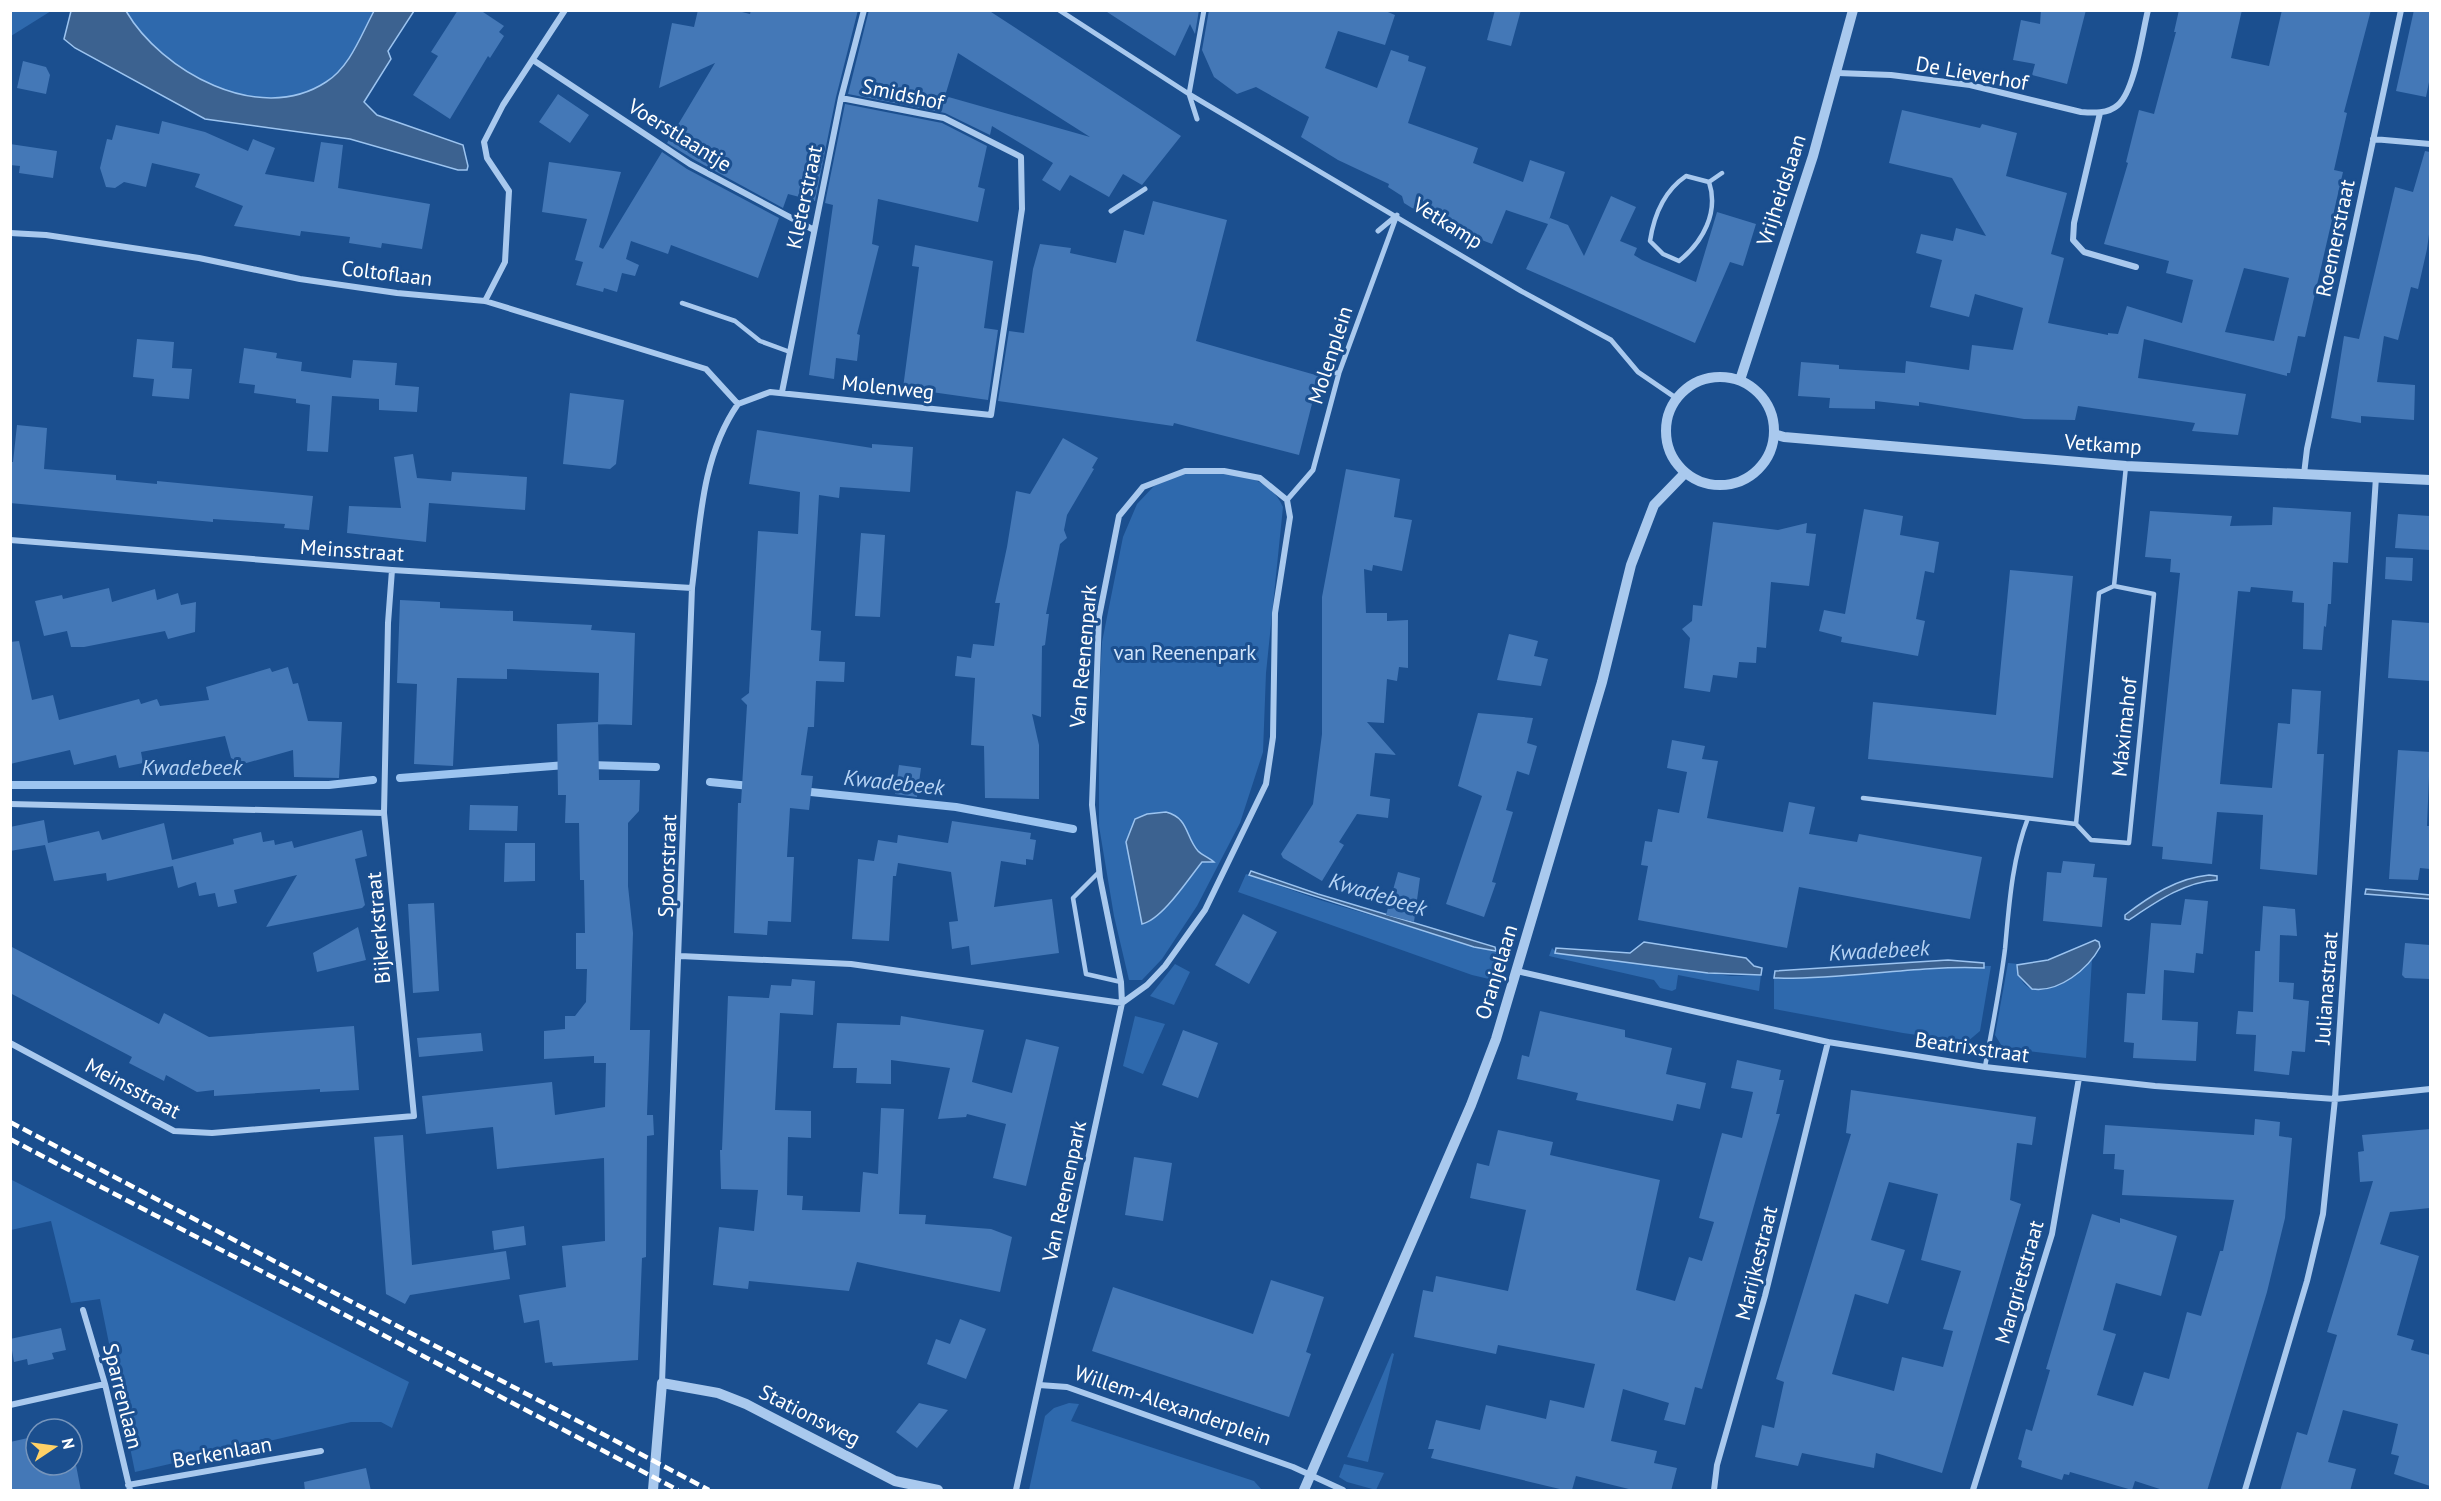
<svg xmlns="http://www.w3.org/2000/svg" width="2441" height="1501" viewBox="0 0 2441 1501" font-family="'PT Sans',sans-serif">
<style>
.green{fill:#2e69ad}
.water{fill:#3c6290;stroke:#9cc4f0;stroke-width:1.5}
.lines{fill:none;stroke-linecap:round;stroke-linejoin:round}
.stream{stroke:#9cc4f0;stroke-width:8}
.building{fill:#4478b7;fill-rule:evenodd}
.service{stroke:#a9c9ee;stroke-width:4.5}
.pedestrian{stroke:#a9c9ee;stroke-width:5}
.minor{stroke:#a9c9ee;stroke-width:6}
.tertiary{stroke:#a9c9ee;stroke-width:10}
.rail{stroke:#fff;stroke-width:4.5;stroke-dasharray:10 4.5;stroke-linecap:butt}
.labels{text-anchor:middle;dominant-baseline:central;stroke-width:6;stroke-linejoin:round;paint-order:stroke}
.street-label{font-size:21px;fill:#fff;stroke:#1b4f8f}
.park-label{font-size:21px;fill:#cfe3fa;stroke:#1b4f8f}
.water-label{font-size:22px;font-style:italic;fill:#b5d3f5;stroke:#1b4f8f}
</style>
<rect width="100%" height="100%" fill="#1b4f8f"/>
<!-- green -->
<path class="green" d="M11,11H51L11,36Z
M126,11H374C361,35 350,67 326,82C259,126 161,71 126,11Z
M1193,468C1226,473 1268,472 1283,507L1266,673L1263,752L1240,823L1197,906L1162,959L1142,980H1129L1114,916L1099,826V695L1102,642L1123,537L1137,504L1154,486Z
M1246,874L1320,900L1498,953L1489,979L1472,975L1238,892Z
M1552,948L1557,953L1731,976L1761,975L1759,991L1678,975L1676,989L1672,991L1660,988L1654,980L1549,956Z
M2092,959L2086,1058L2003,1048L1995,1035L2008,963L2019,964L2017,970C2030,1013 2074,976 2092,959Z
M1175,964L1190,972L1174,1005L1150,996Z
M1984,966H1991L1980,1031L1967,1042L1903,1033L1774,1009V978C1844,980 1914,965 1983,968Z
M1135,1016L1165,1024L1143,1074L1123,1066Z
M10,1179L409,1382L392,1428L381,1422H351L135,1472L100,1299L71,1303L51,1221L11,1230Z
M1392,1353L1394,1354L1368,1462L1347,1457Z
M1069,1403L1079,1404L1071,1421L1254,1481L1262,1490H1029L1045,1416L1054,1408Z
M1344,1464L1384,1473L1376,1490L1347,1482L1339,1477Z"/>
<!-- water -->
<path class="water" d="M71,11H126C161,71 259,126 326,82C350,67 361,35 374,11H414L388,51L391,59L364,102L377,115L463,145L468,166L467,170H458L350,139L205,119L75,48L64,39Z
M1166,812C1189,818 1185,836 1198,851C1203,856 1210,858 1214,862H1202C1189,878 1162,920 1142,924L1126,842L1135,819L1147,814Z
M1251,871L1318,894L1495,947L1496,951L1474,947L1249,875Z
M2209,875L2217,876V880C2184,882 2156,902 2129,920L2125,919V915C2150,896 2177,878 2209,875Z
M2366,889L2430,895V899L2365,894Z
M2095,940L2099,942L2100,947C2088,969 2059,993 2032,989L2018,975L2017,965L2048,960Z
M1644,942L1746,958L1754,966L1762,968L1761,975L1708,973L1555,953L1556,948L1630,953Z
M1948,960L1984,963V968C1914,965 1844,980 1774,978L1775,971Z"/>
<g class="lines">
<!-- stream -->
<path class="stream" d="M590,765L656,767
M400,778L566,765
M710,782L750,786
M10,785H329L373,780
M801,791L956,807L1073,829"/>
</g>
<!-- building -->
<path class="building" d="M458,10H480L504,26L499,32L504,36L490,58L488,56L450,119L413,95L438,56L431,52Z
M698,10H734L750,14L751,10H858L836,97L815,201L788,194L783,208L693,159L667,143L715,63L659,88L672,23L694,27Z
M869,10H988L1181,136L1142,185L1123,174L1109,197L1070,175L1060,191L1042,180L1053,163L992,126L990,135L945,113L848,94ZM958,53L1090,137L945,96Z
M1104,10H1199L1195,34L1190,24L1175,56Z
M1209,10H1383L1395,15L1385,45L1338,31L1325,68L1377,88L1391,50L1409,56L1408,61L1426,67L1408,123L1478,148L1473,163L1523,182L1530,160L1565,172L1549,220L1550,218L1568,225L1584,256L1611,196L1636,207L1620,241L1637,248L1634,255L1642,260L1696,282L1717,212L1756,224L1743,266L1730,262L1695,343L1526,269L1548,224L1506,210L1492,244L1459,231L1461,226L1412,208L1404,203L1402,196L1388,187L1389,184L1338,160L1301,137L1309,117L1256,87L1237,94L1214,77L1202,50Z
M1495,10H1521L1511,46L1487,40Z
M2041,10H2086L2067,84L2032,75L2035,64L2013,60L2021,20L2040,24Z
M2179,10H2242L2231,58L2269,66L2282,10H2371L2344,112L2347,113L2334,170L2343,172L2305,337L2298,336L2290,373H2287V376L2144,339L2138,378L2246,394L2238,435L2192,431L2195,423L2078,406L2075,420L2024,419L1919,402V406L1875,401V409L1829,408L1830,398L1798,396L1801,362L1839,365V369L1905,373L1906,361L1969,370L1972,345L2013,350L2023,308L1975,294L1969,317L1930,307L1942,260L1916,253L1921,234L1953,241L1956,228L1986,236L1952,178L1889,163L1902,110L1980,128L1982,124L2017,133L2006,176L2067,193L2051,254L2064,258L2048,323L2108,335V333L2118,334L2127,306L2182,323L2193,280L2166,273L2169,261L2104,244L2128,163L2126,162L2139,110L2154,114L2176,32H2174ZM2244,268L2289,278L2274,341L2225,332Z
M2414,10H2430V77L2426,97L2396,91Z
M23,61L46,67L50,75L46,94L17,88Z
M558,94L589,115L570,143L539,122Z
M845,104L942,123L987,146L978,187L985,189L978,222L878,199L872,244L879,246L857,334L860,335L857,361L836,358L834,379L809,375L833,205L825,203Z
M162,121L205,132L248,151L253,139L275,148L265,174L314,182L321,142L343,145L338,188L430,204L422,249L382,243L381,248L349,243L350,237L301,231L300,236L234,226L243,206L195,187L200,174L152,163L146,187L124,182L115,188L106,187L100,168L107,139L112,140L116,125L159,134Z
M10,144L57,151L53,178L19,173L20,166L10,165Z
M2425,151L2430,152V227L2427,249L2418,289L2411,287L2398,340L2384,336L2377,382L2415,385L2414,420L2361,416V423L2331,418L2344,336L2359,339L2395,187L2413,192Z
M662,152L687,169L779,218L758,278L671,245L668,254L631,241L626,259L639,265L635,276L622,273L617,292L604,288L603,292L576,285L583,262L575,260L587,219L542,212L549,162L621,172L599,247L603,249Z
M1153,201L1227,220L1196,341L1319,376L1299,455L1174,423L1173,426L998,401L1009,331L1024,333L1033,269L1040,244L1071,248L1070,253L1116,263L1124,230L1144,235Z
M915,245L993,261L984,328L998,330L988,400L903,388L919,267L912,266Z
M137,339L174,342L172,368L192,369L189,399L152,396L154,379L133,377Z
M244,348L277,353L276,358L302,362L301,371L351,378L353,360L397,363L395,385L419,387L417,412L379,410V399L332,396L328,452L307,451L310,405L296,403V399L254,393L255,385L239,383Z
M570,393L624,400L616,464L610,469L563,464Z
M17,425L47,428L44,469L116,475V480L157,484V481L313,496L309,530L284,528L285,524L213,519V522L10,503V462H13Z
M757,430L872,448V444L913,447L910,492L840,487L839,498L819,495L811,630L821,631L819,661L845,662L844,682L816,681L814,727H808L801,775L813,776L809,810L790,808L787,857H794L791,922L768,921L767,935L734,933L738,803H741L747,705L741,699L749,693L758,531L798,534L800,492L749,484Z
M1063,438L1098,458L1092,468L1094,469L1067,515L1064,530L1067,538L1060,544L1046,614H1049L1045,645L1042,646L1041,717L1032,714L1039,745V799L985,798L984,746L971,745L975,678L955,676L957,656L971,658L973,644L994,646L1000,603H995L1007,547L1016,491L1030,494Z
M413,454L417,478L451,481L452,472L527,477L525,510L429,503L426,542L347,533L349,506L401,508L394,457Z
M1346,469L1400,479L1394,517L1412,520L1402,571L1373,565L1372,571L1364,569L1366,613H1387V621L1408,620V668L1399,667L1397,681L1387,679L1384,723L1367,722L1396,755L1375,753L1370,796L1390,799L1388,818L1357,814L1339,842L1344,845L1322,881L1283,858L1281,854L1313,804L1322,734V597Z
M2273,507L2351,512L2348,563L2333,562L2331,604H2328L2326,627L2324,626L2322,650L2303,649L2304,603L2292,602L2293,591L2251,587L2250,592L2238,591L2220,784L2272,788L2278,723L2290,724L2292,689L2321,691L2317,754H2324L2317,875L2260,869L2263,815L2217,812L2212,864L2162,859L2163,847L2152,846L2180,573L2170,572L2171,559L2145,557L2150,511L2232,516L2230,526L2272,525Z
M1864,509L1903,516L1900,535L1939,542L1934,573L1925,571L1916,619L1925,621L1918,656L1841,642L1842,637L1819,631L1824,610L1845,614Z
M2398,514L2430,516V550L2395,548Z
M1713,522L1778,530L1807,523L1806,533L1816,534L1809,586L1771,582L1766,648L1757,647L1756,663L1739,662L1737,678L1713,675L1710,692L1684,688L1690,638L1682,629L1692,621L1693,605L1702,606Z
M861,533L885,535L880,617L855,616Z
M2386,557L2413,558L2412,581L2385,579Z
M2010,570L2073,576L2053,778L1868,759L1873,702L1996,715Z
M109,588L112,602L155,589L157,600L178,593L181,605L196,602L195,632L168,639L165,631L84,647H71L67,631L44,636L35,601L62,595L63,599Z
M400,600L440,602V608L513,611V621L592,625L591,630L635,633L632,725L598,724L599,673L507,669V679L457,678L453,766L414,764L417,684L397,683Z
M2392,620L2430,623V681L2388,678Z
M1509,634L1538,641L1534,656L1548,659L1541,686L1497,680Z
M19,641L32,700L53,695L59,720L139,699L141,704L157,699L160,706L209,700L206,687L270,668L272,672L288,667L293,684L298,683L308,721L342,722L339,778L294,777L293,750L243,764L231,758L225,736L141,752L143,763L119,768L116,755L74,765L70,750L10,764V642Z
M1478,713L1533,718L1527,743L1537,746L1529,775L1517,771L1506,810L1513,812L1492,882L1496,883L1484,917L1446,904L1482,796L1458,786Z
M598,722L599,780H640L639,811L628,823V886L633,933L630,1030H650L647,1115H653L654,1135L647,1136L646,1257L642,1258L638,1360L553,1366L552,1362L545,1363L539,1320L524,1323L519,1295L566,1287L562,1246L605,1241L604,1158L497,1169L493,1127L426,1134L422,1096L552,1082L555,1115L605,1107L606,1063H594V1056L544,1059V1031L565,1029V1016H575L586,1002L587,969H576V933H585L584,880H580L579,823H565L566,795H558L557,724Z
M1672,740L1705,746L1702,759L1718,761L1707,818L1783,832L1789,802L1815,807L1809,834L1857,842L1859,834L1982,857L1970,919L1799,887L1787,948L1638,920L1648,866L1641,865L1645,841L1652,842L1658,809L1679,813L1687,772L1667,768Z
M2398,750L2430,752L2427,826H2430V869L2420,868L2418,880L2389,879Z
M899,765L921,768L917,797L895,794Z
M470,805L518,806L517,831L469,830Z
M44,820L48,843L99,831L102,840L164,823L172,860L234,844L233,839L261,832L263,842L274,840L275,845L292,841L294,848L362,830L367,856L355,859L365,905L362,908L266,927L297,875L234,890L237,903L218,907L215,893L199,896L196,882L178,888L173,866L107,881L106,873L54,881L45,845L10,851V827Z
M952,821L1031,833L1030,839L1036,840L1033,860L1026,859V865L1001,861L994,907L1052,899L1059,953L971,965L969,946L952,949L949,922L958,921L951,872L898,863L896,876H893L889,941L852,939L858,859L874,861L878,840L897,843L898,835L948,843Z
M505,843H535V881L504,882Z
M2063,861L2095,864L2093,877L2107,878L2102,927L2043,921L2047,872L2061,873Z
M1398,872L1420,878L1414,922L1386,915Z
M2185,899L2208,901L2203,954L2196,953L2194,973L2164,970L2162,1020L2198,1022L2196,1061L2133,1058L2134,1043L2124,1042L2127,993L2145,994L2151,923L2181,925Z
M434,903L439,991L413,993L408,904Z
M2263,906L2295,909L2297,936L2280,935L2279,982L2294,983L2293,999L2309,1001L2305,1052L2292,1051L2289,1075L2254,1071L2256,1035L2236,1034L2238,1011L2253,1012L2255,951H2260Z
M1243,914L1277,932L1249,984L1215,965Z
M358,927L366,960L317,972L313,953Z
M2405,943L2430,945V979L2405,978L2402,975Z
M10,946L159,1024L164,1013L209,1037L354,1026L359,1090L320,1092V1089L214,1096V1090L197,1092L166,1075L164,1081L129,1063L132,1057L10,993Z
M792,979L815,981L813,1015L780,1013L775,1110L811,1111V1138L788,1137L787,1195L803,1196L802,1210L860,1212L863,1172L878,1174L881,1108L904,1109L899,1214L926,1215L925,1224L991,1229L1012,1237L1000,1292L857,1262L849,1291L749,1281L748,1289L713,1285L719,1227L754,1231L758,1190L721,1189L720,1150H722L728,996L769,998L771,985L791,986Z
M1540,1011L1625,1030V1037L1672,1048L1666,1074L1706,1083L1700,1109L1677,1104L1673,1121L1576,1100L1578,1093L1517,1079L1522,1055L1529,1057Z
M901,1016L984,1030L972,1082L1012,1093L1026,1039L1059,1047L1026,1186L993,1178L1006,1124L967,1114L966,1117L938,1119L950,1068L891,1060V1084L856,1083L857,1068H833L837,1023L900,1025Z
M1183,1030L1218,1043L1198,1098L1162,1085Z
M481,1033L483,1051L419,1057L417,1038Z
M1737,1060L1781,1070L1779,1080H1784L1776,1114H1780L1702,1389L1695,1387L1685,1425L1664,1420L1669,1403L1623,1389L1611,1441L1657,1451L1654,1463L1677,1468L1671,1491H1637L1576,1476L1572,1490H1564L1431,1458L1434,1449H1428L1436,1420L1480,1430L1486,1405L1546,1419L1550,1400L1584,1408L1595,1364L1498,1345L1496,1354L1414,1337L1423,1290L1433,1292L1436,1276L1508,1291L1526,1210L1470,1198L1477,1163L1489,1166L1498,1130L1553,1142L1550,1155L1660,1180L1636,1290L1675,1301L1689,1257L1702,1261L1714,1222L1699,1218L1722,1133L1742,1138L1753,1092L1731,1088Z
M1851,1090L2036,1117L2032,1145L2017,1143L2010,1200L2021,1204L1942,1473L1876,1453L1874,1468L1802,1453L1798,1466L1755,1457L1762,1425L1774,1428L1784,1382L1776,1379L1851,1134L1846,1133ZM1889,1182L1938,1194L1921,1260L1961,1271L1943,1329L1953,1331L1943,1367L1902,1357L1894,1391L1832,1374L1855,1294L1888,1304L1905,1250L1871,1240Z
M2255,1119L2280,1122L2279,1136L2292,1138L2285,1218L2267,1292L2207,1491H2166L2135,1481L2132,1490L2070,1472L2069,1475L2064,1474L2062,1480L2021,1467L2022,1461L2018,1459L2026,1429L2032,1431L2050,1370L2046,1369L2092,1214L2120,1223V1218L2177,1236L2161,1296L2116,1283L2103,1330L2116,1334L2097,1395L2133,1406L2144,1372L2169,1379L2187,1312L2201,1316L2220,1251H2223L2234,1200L2122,1195L2124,1170L2114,1169L2115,1154H2103L2105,1125L2254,1135Z
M2430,1129V1208L2390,1212L2380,1244L2419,1256L2397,1335L2414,1340L2411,1350L2430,1355V1486L2394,1474L2399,1456L2391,1454L2398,1424L2343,1410L2328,1462L2356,1469L2350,1491H2280L2297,1432L2307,1435L2337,1335L2327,1332L2373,1181L2360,1182L2358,1152L2364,1151L2362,1135Z
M403,1135L412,1265L506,1251L510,1279L410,1295L405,1304L386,1294L374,1137Z
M1134,1157L1172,1163L1163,1221L1125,1215Z
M524,1226L526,1245L494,1250L492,1231Z
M1271,1280L1324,1297L1306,1352L1311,1354L1289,1417L1092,1351L1113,1287L1253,1334Z
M960,1319L986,1329L966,1379L927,1364L936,1339L950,1344Z
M61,1328L66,1350L52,1353L54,1359L28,1365L27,1359L14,1362L10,1339Z
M919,1403L948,1410L917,1448L896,1432Z
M28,1438L35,1469L54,1465H76L81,1491H10V1442Z
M366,1468L371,1491H305L304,1482Z"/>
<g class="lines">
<!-- service -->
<path class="service" d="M1709,182L1686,176C1664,191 1654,215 1650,241L1663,254L1679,261C1703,242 1719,212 1709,182L1722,173
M682,303L735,321L760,341L790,352
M1863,798L2076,824L2099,593L2114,586L2126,466
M2076,824L2091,840L2129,843L2154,594L2114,586
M1099,872L1073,898L1086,974L1121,982
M1985,1067C1992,1028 2000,989 2005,949C2009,906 2012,859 2028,818"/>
<!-- pedestrian -->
<path class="pedestrian" d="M1059,10L1189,94L1521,291L1611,340L1638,372L1676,398
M1197,119L1189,94L1204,10
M1111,211L1145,189
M1378,231L1396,216
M1322,372L1339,373
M1287,500L1313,470L1339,373L1397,215"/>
<!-- minor -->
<path class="minor" d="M533,60L690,164L814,230
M1838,73L1891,75L1970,85L2081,112C2093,113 2108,114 2118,105C2135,90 2142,34 2148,10
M2100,113L2074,223L2073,240L2084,252L2136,267
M2373,139L2430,144
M10,233L46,235L199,258L300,279L397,293L485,301L706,369L738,404
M485,301L505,262L509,191L487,158L484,142L503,105L565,10
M782,392L841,98L864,10
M2304,474L2307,449L2401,10
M10,540L392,570L692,588
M10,804L384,813
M680,956L851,964L1122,1003L1147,985L1165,966L1205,910L1266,784L1273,737L1275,613L1290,517L1287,500L1260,478L1224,471H1185L1143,487L1119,516L1099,617L1092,805L1100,878L1121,982L1122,1003L1016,1490
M1517,971L1828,1042L1985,1067L2155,1086L2335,1099L2430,1089
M10,1043L174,1131L212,1133L414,1116L384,813L388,623L392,570
M83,1310L105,1384L130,1490
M662,1383L692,588C700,525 701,457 738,404L770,392L991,415L1022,209L1021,157L944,118L841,98
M1039,1385L1067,1387L1293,1467L1343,1490
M10,1405L105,1384
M128,1485L321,1451
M1714,1490L1717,1465L1765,1296L1828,1042
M1973,1490L2052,1234L2079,1078
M2245,1490L2307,1281L2323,1214L2335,1099L2376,477"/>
<!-- tertiary -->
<path class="tertiary" d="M1666 431a54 54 0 1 1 108 0a54 54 0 1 1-108 0Z
M1740,380L1813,156L1853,10
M1774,434L1784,437L2126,466L2430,480
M653,1490L662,1383L718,1393L746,1404L895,1481L938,1490
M1304,1490L1471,1105L1496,1039L1602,682L1631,565L1654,505L1685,473"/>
<!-- rail -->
<path class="rail" d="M10,1122L709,1490
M10,1139L678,1490"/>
</g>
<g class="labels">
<!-- street labels -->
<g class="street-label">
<text transform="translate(1972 73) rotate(10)">De Lieverhof</text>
<text transform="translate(903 94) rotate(12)">Smidshof</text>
<text transform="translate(680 135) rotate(32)">Voerstlaantje</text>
<text transform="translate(1781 190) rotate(-72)">Vrijheidslaan</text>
<text transform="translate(804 197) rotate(-78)">Kleterstraat</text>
<text transform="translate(1448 223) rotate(32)">Vetkamp</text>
<text transform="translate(2335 238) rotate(-78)">Roemerstraat</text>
<text transform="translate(387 273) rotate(7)">Coltoflaan</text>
<text transform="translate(1330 355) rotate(-72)">Molenplein</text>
<text transform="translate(888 387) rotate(6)">Molenweg</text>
<text transform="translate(2103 444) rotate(4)">Vetkamp</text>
<text transform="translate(352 550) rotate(4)">Meinsstraat</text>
<text transform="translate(1083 656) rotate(-85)">Van Reenenpark</text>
<text transform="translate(2124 727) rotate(-84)">Máximahof</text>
<text transform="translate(667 866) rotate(-88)">Spoorstraat</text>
<text transform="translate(378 928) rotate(-95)">Bijkerkstraat</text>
<text transform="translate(1496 972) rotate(-73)">Oranjelaan</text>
<text transform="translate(2326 988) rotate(-86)">Julianastraat</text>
<text transform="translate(1972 1047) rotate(8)">Beatrixstraat</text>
<text transform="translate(133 1088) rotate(28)">Meinsstraat</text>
<text transform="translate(1064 1191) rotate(-78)">Van Reenenpark</text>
<text transform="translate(1756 1263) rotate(-76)">Marijkestraat</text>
<text transform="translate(2019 1282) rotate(-74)">Margrietstraat</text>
<text transform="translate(123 1396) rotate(76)">Sparrenlaan</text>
<text transform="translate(1173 1405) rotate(19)">Willem-Alexanderplein</text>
<text transform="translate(810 1415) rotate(27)">Stationsweg</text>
<text transform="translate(222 1452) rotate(-10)">Berkenlaan</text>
</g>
<!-- park labels -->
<g class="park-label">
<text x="1185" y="652">van Reenenpark</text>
</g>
<!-- water labels -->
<g class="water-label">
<text x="192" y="767">Kwadebeek</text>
<text transform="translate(894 782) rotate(6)">Kwadebeek</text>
<text transform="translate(1378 894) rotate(17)">Kwadebeek</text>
<text transform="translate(1879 950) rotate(-3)">Kwadebeek</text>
</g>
</g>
<!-- border -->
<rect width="2441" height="1501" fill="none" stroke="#ffffff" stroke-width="24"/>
<!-- north arrow -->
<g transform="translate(54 1447) rotate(77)"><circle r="28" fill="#1b4f8f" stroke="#7695bc" stroke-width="1.5"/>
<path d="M0-4.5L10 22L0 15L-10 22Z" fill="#ffd166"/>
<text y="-9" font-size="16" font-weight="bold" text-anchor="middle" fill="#ffffff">N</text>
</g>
</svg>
